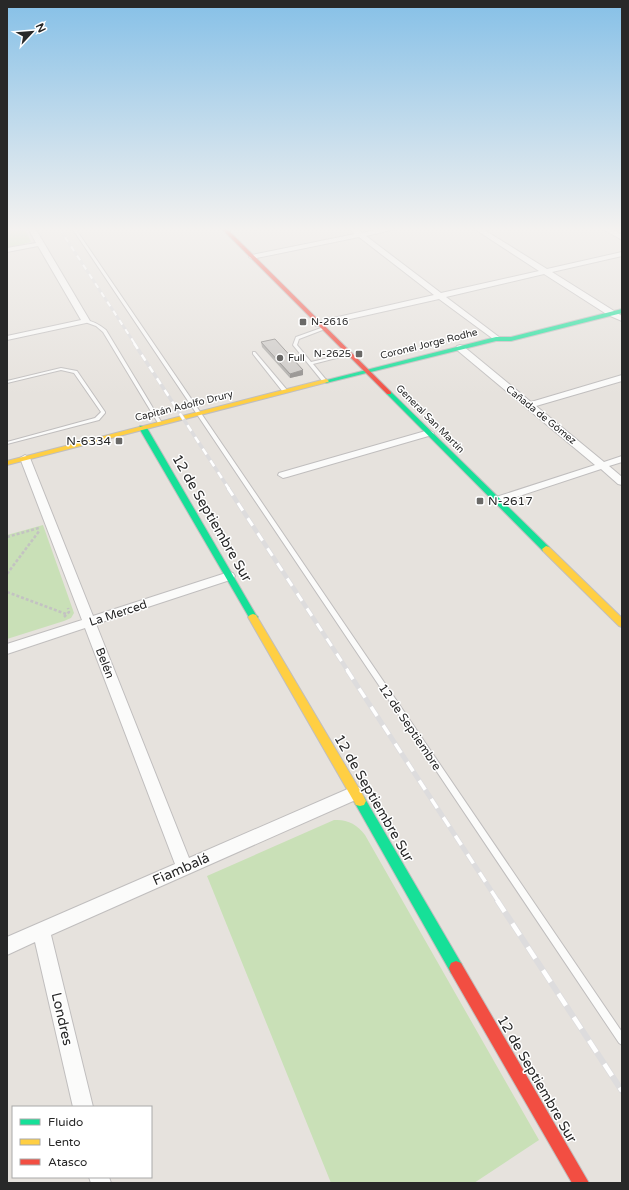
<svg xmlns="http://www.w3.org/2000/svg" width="629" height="1190" viewBox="0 0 629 1190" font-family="'Varela Round',sans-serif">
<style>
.green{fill:#c9e0b7}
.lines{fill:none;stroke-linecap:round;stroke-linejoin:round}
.lane-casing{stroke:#c0bebe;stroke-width:2}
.street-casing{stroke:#c0bebe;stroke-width:2}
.fast-casing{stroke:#c0bebe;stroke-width:2}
.slow-casing{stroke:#c0bebe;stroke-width:2}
.jam-casing{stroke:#c0bebe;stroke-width:2}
.path{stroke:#c3c2c2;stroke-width:2.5;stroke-dasharray:3 2;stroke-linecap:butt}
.lane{fill:#fbfbfa;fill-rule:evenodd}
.street{fill:#fbfbfa;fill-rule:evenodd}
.fast{fill:#16e098;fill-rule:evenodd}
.slow{fill:#ffcf43;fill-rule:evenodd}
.jam{fill:#f24e42;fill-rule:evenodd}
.rail-far4-casing{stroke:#dddcdd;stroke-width:3}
.rail-far3-casing{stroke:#dddcdd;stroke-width:3.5}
.rail-far2-casing{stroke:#dddcdd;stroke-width:4.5}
.rail-far1-casing{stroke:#dddcdd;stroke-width:5}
.rail-casing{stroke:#dddcdd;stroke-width:6}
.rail-far4{stroke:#fff;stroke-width:2;stroke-dasharray:5.5;stroke-linecap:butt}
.rail-far3{stroke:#fff;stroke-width:2.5;stroke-dasharray:7;stroke-linecap:butt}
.rail-far2{stroke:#fff;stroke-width:3;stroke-dasharray:9;stroke-linecap:butt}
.rail-far1{stroke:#fff;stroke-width:3.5;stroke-dasharray:11;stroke-linecap:butt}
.rail{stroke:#fff;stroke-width:4.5;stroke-dasharray:14;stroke-linecap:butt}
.wall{fill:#b0aeab}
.shaded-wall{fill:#908d8b}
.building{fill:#cdcac7;stroke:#908d8b}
.poi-dot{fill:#6a6967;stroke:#fff;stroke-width:1.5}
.labels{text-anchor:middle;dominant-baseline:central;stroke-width:3;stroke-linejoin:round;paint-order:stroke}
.far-poi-label{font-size:10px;fill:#282828;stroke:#fff;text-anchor:start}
.far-street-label{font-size:10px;fill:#282828;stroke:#fff}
.poi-label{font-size:12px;fill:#282828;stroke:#fff;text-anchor:end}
.street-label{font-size:12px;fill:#282828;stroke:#fff}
.near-street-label{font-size:14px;fill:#282828;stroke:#fff}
</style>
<rect width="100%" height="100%" fill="#e6e2dd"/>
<!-- green -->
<path class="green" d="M7,228H25L31,242L7,248Z
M43,525L74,613L71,618L64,621L7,639V535Z
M334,820C347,819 357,824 365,835L539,1140L474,1183H331L207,876Z"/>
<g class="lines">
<!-- lane casing -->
<g class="lane-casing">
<path id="lane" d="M72,228H75L622,1032V1045L619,1043Z
M85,320C93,321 100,325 106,330L162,423V424H158V423L103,332L96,326L85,322Z
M324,327L326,328L325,329L299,339L297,345L311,362L350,353L352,354L313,364L327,381L325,382H323L293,345L296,337Z
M253,352H255L287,390V392H283L253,354Z
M61,368L77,371L105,412V413L99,420L7,444V442L95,418L101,412L74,373L61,370L7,383V381Z"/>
</g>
<!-- street casing -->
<g class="street-casing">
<path id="street" d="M28,228H35L90,321L86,323L7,340V336L81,320L38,246L7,252V248L36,243Z
M348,228H356L362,233L384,228H399L366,236L441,293L539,271L473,228H481L547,269L622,252V256L552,272L622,316V321L608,315L544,274L446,297L499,337L500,339L496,341L439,299L319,326H316V322L434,295L359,237L252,259L249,257L252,255L355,234Z
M601,228H610L622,235V240Z
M460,345L463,346L531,402L622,375V381L536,406L604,462L622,456V462L609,466L622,477V485L618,484L601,469L501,502H493L492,500L493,498L595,465L457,350L456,348L457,346Z
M429,430L434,433L432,435L287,477L283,478L278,475L279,473Z
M25,455L30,458L93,616L229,572L233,573L235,576L233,579L96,624L189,858L350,788L355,786L360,788L362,793L360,798L51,935L93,1107H73L35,942L7,955V937L175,864L85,628L7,654V644L82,620L20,458Z
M89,1177H109L111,1183H91Z"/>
</g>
<!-- fast casing -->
<g class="fast-casing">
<path id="fast" d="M622,309V313L511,341H496L326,383L323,381L496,337H511Z
M389,391L391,392L549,547L550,549L549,551H543L387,394V392Z
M140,426H146L147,428L256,615L258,617L256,619H250L139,428Z
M360,796L364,797L461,963L463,968L461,973L456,975L451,973L356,805L354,801L356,797Z"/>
</g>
<!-- slow casing -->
<g class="slow-casing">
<path id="slow" d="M326,379L329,381L328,382L7,465V461Z
M546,546L549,547L622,618V627L619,626L543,551L542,549Z
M253,614L256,615L364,797L366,801L364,805L360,806L356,805L248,617L250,615Z"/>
</g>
<!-- jam casing -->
<g class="jam-casing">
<path id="jam" d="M221,228H226L391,392V394H387Z
M456,961L461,963L589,1183H572L451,973L449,968L451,963Z"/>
</g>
<!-- path -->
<path class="path" d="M7,537L39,528
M7,574L40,530
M7,592L66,614
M64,617L69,612L68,608"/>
<!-- lane -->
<use href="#lane" class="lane"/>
<!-- street -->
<use href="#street" class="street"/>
<!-- fast -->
<use href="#fast" class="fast"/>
<!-- slow -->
<use href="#slow" class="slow"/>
<!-- jam -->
<use href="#jam" class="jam"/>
<!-- rail-far4 casing -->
<g class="rail-far4-casing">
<path id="rail-far4" d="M59,228L135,344"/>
</g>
<!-- rail-far3 casing -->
<g class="rail-far3-casing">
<path id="rail-far3" d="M134,343L229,489"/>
</g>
<!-- rail-far2 casing -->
<g class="rail-far2-casing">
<path id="rail-far2" d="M228,488L348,671"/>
</g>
<!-- rail-far1 casing -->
<g class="rail-far1-casing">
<path id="rail-far1" d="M347,670L498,901"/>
</g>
<!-- rail casing -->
<g class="rail-casing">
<path id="rail" d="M497,900L622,1091"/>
</g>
<!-- rail-far4 -->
<use href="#rail-far4" class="rail-far4"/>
<!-- rail-far3 -->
<use href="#rail-far3" class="rail-far3"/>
<!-- rail-far2 -->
<use href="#rail-far2" class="rail-far2"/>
<!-- rail-far1 -->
<use href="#rail-far1" class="rail-far1"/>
<!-- rail -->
<use href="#rail" class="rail"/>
</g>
<!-- wall -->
<path class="wall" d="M261,342L303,375L290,378L262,347Z"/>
<!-- shaded-wall -->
<path class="shaded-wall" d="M303,370V375L290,378V374Z"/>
<!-- building -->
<path class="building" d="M275,339L303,370L290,374L261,342Z"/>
<!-- sky -->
<linearGradient id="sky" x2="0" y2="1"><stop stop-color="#86c0e7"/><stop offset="0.58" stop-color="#f4f2f0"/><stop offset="1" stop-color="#f4f2f0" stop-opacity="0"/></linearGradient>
<rect width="629" height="395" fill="url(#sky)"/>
<!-- markers -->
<g class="poi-dot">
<rect x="299" y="318" width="8" height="8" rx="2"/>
<rect x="355" y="350" width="8" height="8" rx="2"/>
<circle cx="280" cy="358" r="4"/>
<rect x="115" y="437" width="8" height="8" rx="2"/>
<rect x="476" y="497" width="8" height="8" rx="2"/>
</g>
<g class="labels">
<!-- far-poi labels -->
<g class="far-poi-label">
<text x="311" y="322">N-2616</text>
<text x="351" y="354" text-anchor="end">N-2625</text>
<text x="288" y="358">Full</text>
</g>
<!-- far-street labels -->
<g class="far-street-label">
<text transform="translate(429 344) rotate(-14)">Coronel Jorge Rodhe</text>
<text transform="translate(184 406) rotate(-14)">Capitán Adolfo Drury</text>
<text transform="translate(541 415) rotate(39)">Cañada de Gómez</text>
<text transform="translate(430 419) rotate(45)">General San Martín</text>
</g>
<!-- poi labels -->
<g class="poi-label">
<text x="111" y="441">N-6334</text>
<text x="488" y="501" text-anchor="start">N-2617</text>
</g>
<!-- street labels -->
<g class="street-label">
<text transform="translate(118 613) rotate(-18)">La Merced</text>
<text transform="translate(105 663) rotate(69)">Belén</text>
<text transform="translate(410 727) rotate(56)">12 de Septiembre</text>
</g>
<!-- near-street labels -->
<g class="near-street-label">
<text transform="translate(212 518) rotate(60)">12 de Septiembre Sur</text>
<text transform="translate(374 798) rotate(60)">12 de Septiembre Sur</text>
<text transform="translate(181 869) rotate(-24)">Fiambalá</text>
<text transform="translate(62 1019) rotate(77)">Londres</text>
<text transform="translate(537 1079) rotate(60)">12 de Septiembre Sur</text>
</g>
</g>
<!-- border -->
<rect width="629" height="1190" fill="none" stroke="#282828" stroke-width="16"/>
<!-- legend -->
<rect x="12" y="1106" width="140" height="72" fill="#ffffff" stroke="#a9a9a9"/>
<rect x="20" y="1119" width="20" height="6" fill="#16e098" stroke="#a9a9a9"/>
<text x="48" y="1126" font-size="12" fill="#282828">Fluido</text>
<rect x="20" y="1139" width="20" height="6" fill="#ffcf43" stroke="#a9a9a9"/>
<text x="48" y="1146" font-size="12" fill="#282828">Lento</text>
<rect x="20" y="1159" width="20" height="6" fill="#f24e42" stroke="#a9a9a9"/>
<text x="48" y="1166" font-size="12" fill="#282828">Atasco</text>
<!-- north arrow -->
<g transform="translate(32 32) rotate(64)" stroke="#ffffff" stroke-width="3" paint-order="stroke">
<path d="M0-3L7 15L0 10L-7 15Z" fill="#282828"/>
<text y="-6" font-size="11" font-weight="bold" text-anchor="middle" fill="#282828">N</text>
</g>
</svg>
